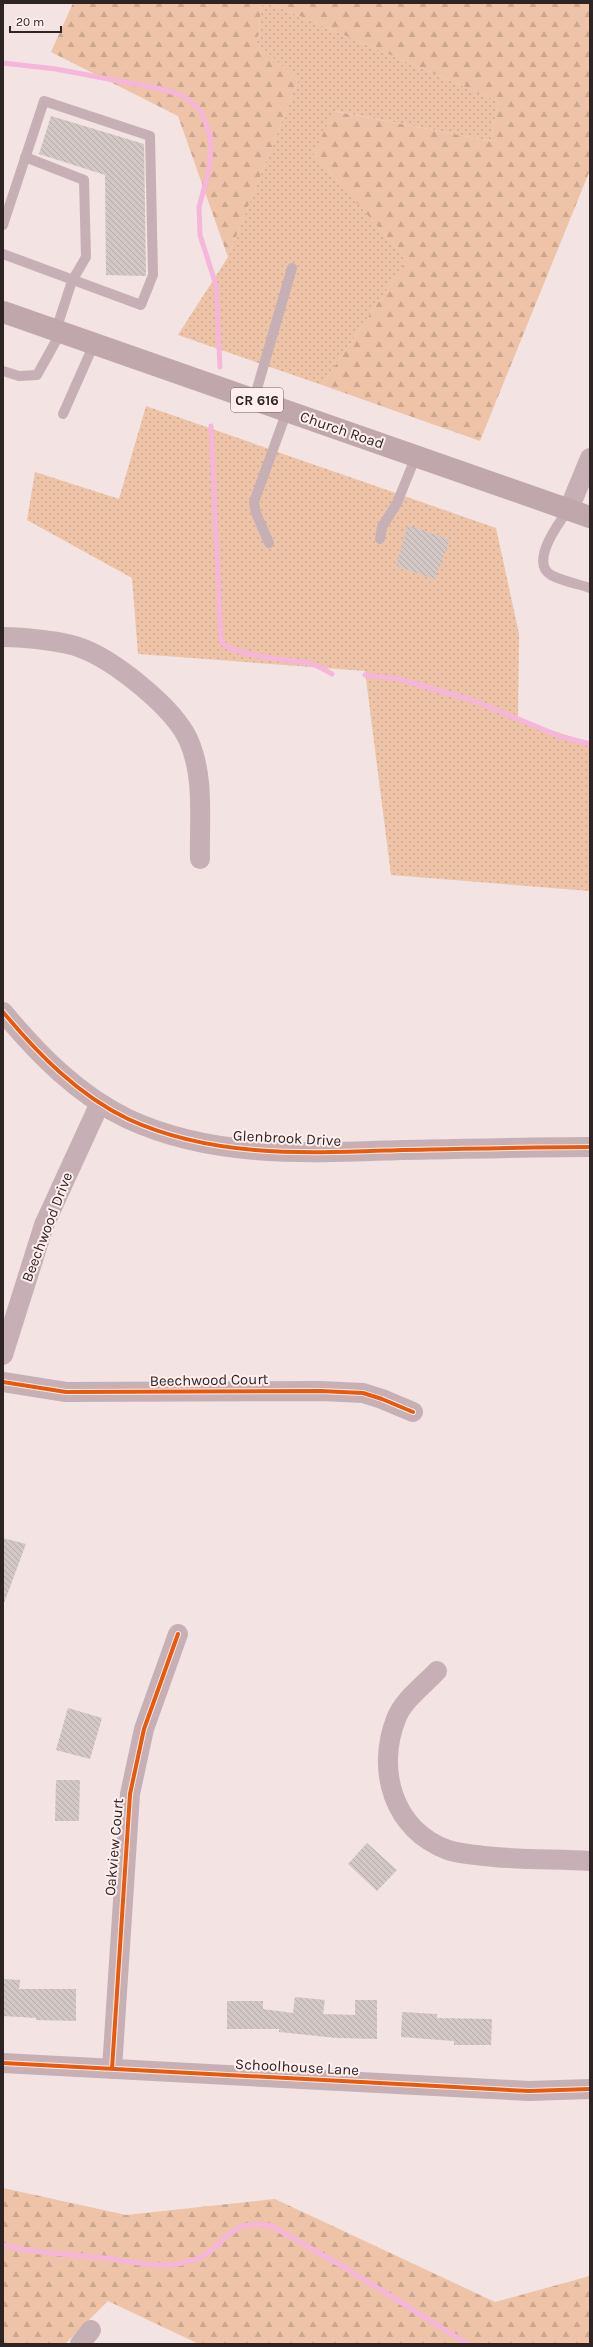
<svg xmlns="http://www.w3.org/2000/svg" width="593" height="2347" viewBox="0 0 593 2347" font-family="Karla,sans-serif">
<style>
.grass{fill:url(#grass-dots)}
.forest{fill:url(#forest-firs)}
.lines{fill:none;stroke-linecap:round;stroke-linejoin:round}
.stream{stroke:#f6b5da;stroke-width:5}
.building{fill:url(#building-back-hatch)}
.lane{stroke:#c6b0b5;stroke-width:10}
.street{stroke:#c6b0b5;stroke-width:20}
.primary{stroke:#c0a7ac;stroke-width:22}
.cycleway-casing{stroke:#feeeed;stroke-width:6}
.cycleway{stroke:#e8590c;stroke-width:4}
.labels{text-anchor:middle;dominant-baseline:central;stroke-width:4;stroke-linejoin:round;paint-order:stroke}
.shield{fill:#feeeed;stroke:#6c6160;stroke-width:1}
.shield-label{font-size:14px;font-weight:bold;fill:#2e2424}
.street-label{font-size:15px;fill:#2e2424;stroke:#feeeed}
</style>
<defs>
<pattern id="grass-dots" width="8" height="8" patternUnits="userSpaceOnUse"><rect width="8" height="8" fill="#eec3a7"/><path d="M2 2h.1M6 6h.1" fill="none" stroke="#cca790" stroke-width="1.8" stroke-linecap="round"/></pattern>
<pattern id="forest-firs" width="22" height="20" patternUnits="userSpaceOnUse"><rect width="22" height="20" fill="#eec3a7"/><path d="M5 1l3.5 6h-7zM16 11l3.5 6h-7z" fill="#cca790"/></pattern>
<pattern id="building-back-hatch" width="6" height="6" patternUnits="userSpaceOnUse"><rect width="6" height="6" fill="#d3c7c5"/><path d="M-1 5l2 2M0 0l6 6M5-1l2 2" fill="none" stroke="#b5aba9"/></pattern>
</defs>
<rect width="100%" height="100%" fill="#f3e3e2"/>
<!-- grass -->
<path class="grass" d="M262,3H269L498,101L491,141L334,111L314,154L407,260L322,385L178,335L228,257L298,81L257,43Z
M146,406L496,528L519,634L518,719L590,743V891L391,875L365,671L138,654L132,578L27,520L35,472L119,499Z"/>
<!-- forest -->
<path class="forest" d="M73,3H262L257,43L298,81L228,257L178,116L51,52Z
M269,3H590V170L480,441L322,385L407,260L314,154L333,111L491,141L498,101Z
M3,2188L126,2215L275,2199L495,2302L590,2276V2344H199L108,2301L65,2344H3Z"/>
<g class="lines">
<!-- stream -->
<path class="stream" d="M3,63L56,69L161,89L184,96L201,111L210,135L211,150L208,174L199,207L200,235L216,285L220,367
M211,426L221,641C232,657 292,659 312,664C319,666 325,670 332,674
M365,675L399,679L475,701L559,736L590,744
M3,2245C34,2253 65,2254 96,2257C126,2260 157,2270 187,2262C227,2253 221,2217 272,2226L347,2269L468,2344"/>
</g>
<!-- building -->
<path class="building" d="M51,116L144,144L146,276L106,275L105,175L39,154Z
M408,525L450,540L435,579L396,566Z
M3,1538L26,1544L4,1603L3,1602Z
M68,1708L102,1718L90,1759L56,1750Z
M56,1780H80L79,1821H55Z
M367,1843L397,1870L377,1891L348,1864Z
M3,1979L20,1980L19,1989H76V2021L36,2020V2018L3,2016Z
M295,1997L325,2000L323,2014L355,2015V2000H377V2039L336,2038L279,2032V2029H227V2001H263V2009L293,2013Z
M402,2012L437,2014V2018L492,2019L491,2045H454V2041L401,2037Z"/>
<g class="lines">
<!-- lane -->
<path class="lane" d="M25,157L84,180L86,257L72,281L56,330
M3,225L44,101L150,136L153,275L141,305L3,254
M3,371L19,376L37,375L61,332
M254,399L292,268
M63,414L94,344
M569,509C560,521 529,562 551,575C562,581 578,584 590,588
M380,539L382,527L397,503L416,456
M269,543L256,513L254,502L287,411"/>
<!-- street -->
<path class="street" d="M569,509L590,458
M3,637C22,637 64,641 81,648C114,660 173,707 188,739C205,776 199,819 200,859
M3,1012C38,1054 78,1095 128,1119C215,1159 310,1153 403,1150C465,1149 528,1147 590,1147
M3,1355L44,1225L100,1103
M3,1382L66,1392L320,1391L363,1393L382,1399L413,1412
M437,1671C424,1685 403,1700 396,1719C376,1770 393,1830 448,1850C459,1854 472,1854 484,1856C519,1860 555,1859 590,1861
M3,2063L529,2091L590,2089
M112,2069L130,1794L144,1729L178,1634
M80,2344L91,2330"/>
<!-- primary -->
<path class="primary" d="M3,312L590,517"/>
<!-- cycleway casing -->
<g class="cycleway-casing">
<path id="cycleway" d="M3,1012C38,1054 78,1095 128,1119C215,1159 310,1153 403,1150C465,1149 528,1147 590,1147
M3,1382L66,1392L320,1391L363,1393L382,1399L413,1412
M3,2063L529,2091L590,2089
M112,2069L130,1794L144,1729L178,1634"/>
</g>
<!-- cycleway -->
<use href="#cycleway" class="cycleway"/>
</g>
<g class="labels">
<!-- shield labels -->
<rect class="shield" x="231" y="388" width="52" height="24" rx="3"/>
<g class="shield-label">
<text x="257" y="400">CR 616</text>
</g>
<!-- street labels -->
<g class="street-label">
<text transform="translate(342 430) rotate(19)">Church Road</text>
<text transform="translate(287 1138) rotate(3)">Glenbrook Drive</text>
<text transform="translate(47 1227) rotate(-69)">Beechwood Drive</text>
<text transform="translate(209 1380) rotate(-1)">Beechwood Court</text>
<text transform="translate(114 1847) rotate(-85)">Oakview Court</text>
<text transform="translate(297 2067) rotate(3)">Schoolhouse Lane</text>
</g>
</g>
<!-- border -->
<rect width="593" height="2347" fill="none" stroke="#2e2424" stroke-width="8"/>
<!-- scale -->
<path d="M10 26v6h51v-6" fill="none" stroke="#2e2424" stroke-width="2"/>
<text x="16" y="26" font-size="12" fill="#2e2424" stroke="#feeeed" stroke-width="3" paint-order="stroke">20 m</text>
</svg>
